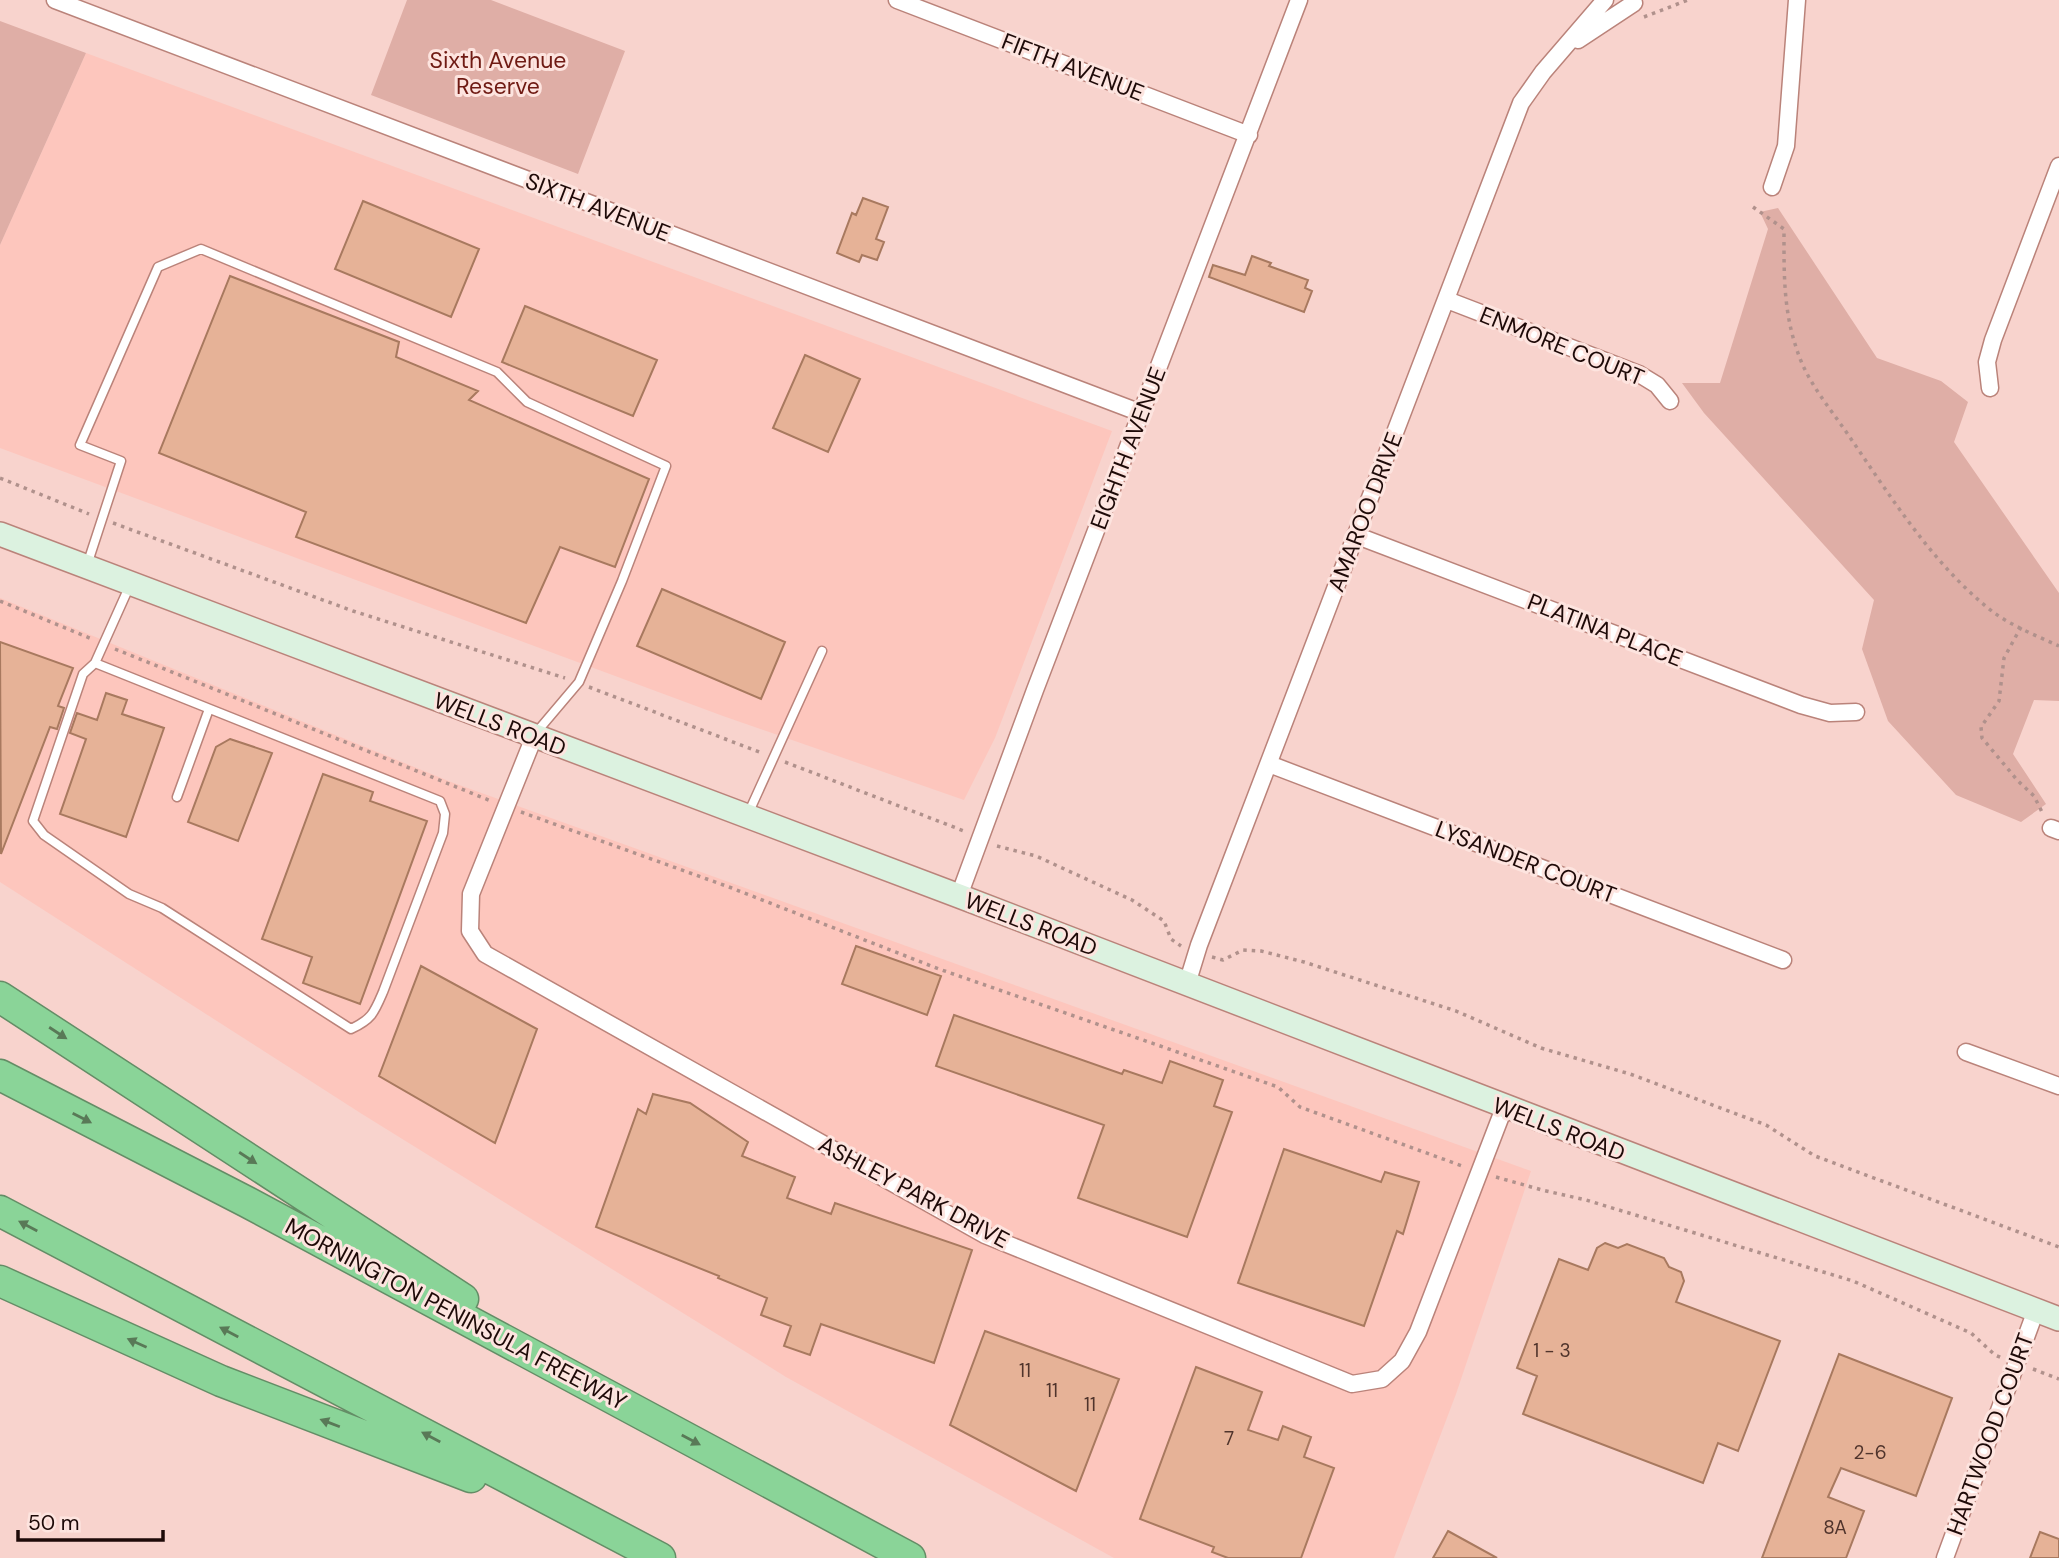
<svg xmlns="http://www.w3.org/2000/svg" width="2059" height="1558" viewBox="0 0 2059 1558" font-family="'DM Sans',sans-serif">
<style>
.built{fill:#fdc6bd}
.green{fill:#dfaea6}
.building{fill:#e6b297;stroke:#a8795f;stroke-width:2}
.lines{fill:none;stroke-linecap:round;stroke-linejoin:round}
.lane-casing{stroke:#ba837a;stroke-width:11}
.street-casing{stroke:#ba837a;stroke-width:19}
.secondary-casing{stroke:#ba837a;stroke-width:26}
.highway-casing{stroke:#648d66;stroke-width:33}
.path{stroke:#b0918c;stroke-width:3.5;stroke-dasharray:3.5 5;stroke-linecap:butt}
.lane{stroke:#fff;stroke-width:8}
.street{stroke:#fff;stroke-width:16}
.secondary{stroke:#dcf2e0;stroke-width:23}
.highway{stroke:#8ad498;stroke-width:30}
.oneway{fill:#597957}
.labels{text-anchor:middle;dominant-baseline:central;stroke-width:6;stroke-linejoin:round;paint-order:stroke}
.number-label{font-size:19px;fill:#50342c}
.park-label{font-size:23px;fill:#6f1a13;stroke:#fde4df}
.street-label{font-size:23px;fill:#1e0a08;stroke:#fde4df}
</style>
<rect width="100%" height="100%" fill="#f8d3cd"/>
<!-- built -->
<path class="built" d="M86,53L1112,431L995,738L964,800L723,716L0,448V245Z
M0,598L451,782L1531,1171L1456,1394L1394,1558H1114L786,1377L362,1114L0,882Z"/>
<!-- green -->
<path class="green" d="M407,0H491L625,51L578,174L371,95Z
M0,21L86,53L0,245Z
M1778,208L1877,358L1941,381L1968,402L1954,442L2059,593V701L2034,700L2013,754L2046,804L2021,822L1956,795L1888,721L1862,649L1874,600L1704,413L1682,383H1720L1768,229L1760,212Z"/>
<!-- building -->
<path class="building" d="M863,198L888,207L876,239L884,242L877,260L862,255L859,262L837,253L852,213L856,215Z
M363,201L479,249L451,317L335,269Z
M1252,256L1271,263L1269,266L1308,280L1305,288L1312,291L1304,312L1209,277L1213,265L1245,275Z
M230,276L399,342L396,357L478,391L469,400L649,479L615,567L560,547L526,623L296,537L306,512L159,453Z
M525,306L657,360L633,416L502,362Z
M805,355L860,379L828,452L773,428Z
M662,589L785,642L761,699L637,646Z
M0,642L73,668L58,706L64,708L57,729L50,727L1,854Z
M106,693L127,700L122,714L164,728L126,837L60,814L86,739L70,733L77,713L97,720Z
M230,739L272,753L238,841L188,822L216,747Z
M323,774L373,792L370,801L427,821L360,1004L303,983L312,957L262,939Z
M856,946L941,976L927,1015L842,984Z
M421,966L537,1029L495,1143L379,1076Z
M954,1015L1122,1074L1124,1070L1162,1083L1170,1061L1223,1080L1214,1106L1232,1112L1187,1237L1078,1198L1104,1125L936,1066Z
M653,1094L690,1103L748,1142L742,1156L795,1177L787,1198L831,1214L835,1203L972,1250L934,1363L821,1324L810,1355L784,1346L791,1326L761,1315L767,1298L718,1278L719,1276L596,1227L638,1109L646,1114Z
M1284,1149L1381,1182L1385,1172L1419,1182L1403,1234L1397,1231L1364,1326L1238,1283Z
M1605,1243L1618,1248L1627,1244L1664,1258L1669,1267L1681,1272L1684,1281L1676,1302L1780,1341L1738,1451L1718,1443L1703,1483L1523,1414L1537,1376L1517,1368L1559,1259L1588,1270L1597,1248Z
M985,1331L1119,1379L1076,1491L950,1425Z
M1839,1354L1952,1398L1916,1496L1841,1468L1828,1497L1864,1511L1846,1558H1762Z
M1196,1367L1262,1392L1248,1430L1278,1440L1283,1426L1311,1437L1304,1457L1334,1468L1301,1558H1228L1212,1552L1214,1547L1140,1519Z
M1448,1531L1497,1558H1433Z
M2040,1532L2059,1539V1558H2030Z"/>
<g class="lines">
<!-- lane casing -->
<g class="lane-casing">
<path id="lane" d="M87,565L121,461L80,445L158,267L201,249L497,372L527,402L666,466L622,581L579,682L535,734
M95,663L83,674L33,821L44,835L129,894L162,908L351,1029C372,1019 374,1013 383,992L443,833L445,814L440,801L95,663L130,585
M177,797L209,709
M748,814L822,651"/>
</g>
<!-- street casing -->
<g class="street-casing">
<path id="street" d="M55,0L1141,413
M897,0L1249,135
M1578,40L1634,3
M1772,187L1786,146L1797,0
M1447,300L1639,374L1657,385L1670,401
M1990,388L1987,362L1993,340L2059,166
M1355,535L1801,705L1830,713L1856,712
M534,737L471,894L470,931L485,954L985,1235L1352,1384L1382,1379L1402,1361L1418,1332L1504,1108
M1269,764L1783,960
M2051,828L2059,831
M959,896L1035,690L1299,0
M1187,984L1199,945L1521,103L1543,72L1605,0
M1966,1052L2059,1086
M1945,1558L2036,1310"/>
</g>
<!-- secondary casing -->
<g class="secondary-casing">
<path id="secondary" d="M0,534L959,896L2059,1319"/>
</g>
<!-- highway casing -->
<g class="highway-casing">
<path id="highway" d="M0,997L463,1299
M0,1075L247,1202L910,1558
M0,1211L660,1558
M0,1281L221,1381L471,1477"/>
</g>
<!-- path -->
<path class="path" d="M1644,17L1688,0
M1753,207L1784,229C1784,271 1783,310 1797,350C1807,382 1830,408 1849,436C1891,497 1933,565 1993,612C2012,626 2037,636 2059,646
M0,478L89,514
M113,523L353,611L565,678
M0,601L92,639
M2021,627L2004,658L1999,701L1981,727L1982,738L2018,781L2034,796L2042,812
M115,649L491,801
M589,687L762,753
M785,762L964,831
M521,812L729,887L939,969L1278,1087L1300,1107L1465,1167
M997,846L1036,856L1132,900L1164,921L1171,939L1181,946
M1212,957L1223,960L1243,950L1261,951L1304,962L1456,1011L1541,1048L1630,1074L1766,1125L1815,1156L2059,1247
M1496,1177L1542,1190L1586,1200L1853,1281L1971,1333L1995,1355L2002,1358
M2033,1369L2059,1379"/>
<!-- lane -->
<use href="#lane" class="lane"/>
<!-- street -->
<use href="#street" class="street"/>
<!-- secondary -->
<use href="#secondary" class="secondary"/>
<!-- highway -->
<use href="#highway" class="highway"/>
</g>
<!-- one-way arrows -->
<defs><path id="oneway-solid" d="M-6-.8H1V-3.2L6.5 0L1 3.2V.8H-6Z" transform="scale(1.75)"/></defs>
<g class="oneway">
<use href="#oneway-solid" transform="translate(58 1033) rotate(33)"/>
<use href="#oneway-solid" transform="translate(82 1118) rotate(27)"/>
<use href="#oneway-solid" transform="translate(248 1158) rotate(33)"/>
<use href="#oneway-solid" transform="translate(28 1226) rotate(-152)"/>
<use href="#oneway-solid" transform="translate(229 1332) rotate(-152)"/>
<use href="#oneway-solid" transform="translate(137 1343) rotate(-156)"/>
<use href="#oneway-solid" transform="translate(330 1423) rotate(-159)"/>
<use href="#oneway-solid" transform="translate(431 1437) rotate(-152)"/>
<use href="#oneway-solid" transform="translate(691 1440) rotate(28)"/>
</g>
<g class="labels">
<!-- number labels -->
<g class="number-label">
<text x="1552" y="1350">1 - 3</text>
<text x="1025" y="1370">11</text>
<text x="1052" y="1390">11</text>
<text x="1090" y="1404">11</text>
<text x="1229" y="1438">7</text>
<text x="1870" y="1452">2-6</text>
<text x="1835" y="1527">8A</text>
</g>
<!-- park labels -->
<g class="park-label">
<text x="498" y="60">Sixth Avenue<tspan x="498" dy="26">Reserve</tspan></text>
</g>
<!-- street labels -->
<g class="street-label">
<text transform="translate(1073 67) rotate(21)">FIFTH AVENUE</text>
<text transform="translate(598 207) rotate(21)">SIXTH AVENUE</text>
<text transform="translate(1562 346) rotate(22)">ENMORE COURT</text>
<text transform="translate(1128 448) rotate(-69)">EIGHTH AVENUE</text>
<text transform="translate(1365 512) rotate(-69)">AMAROO DRIVE</text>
<text transform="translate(1605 630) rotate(21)">PLATINA PLACE</text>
<text transform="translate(500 724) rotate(21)">WELLS ROAD</text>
<text transform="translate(1526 862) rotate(21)">LYSANDER COURT</text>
<text transform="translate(1031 924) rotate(21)">WELLS ROAD</text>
<text transform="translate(1559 1129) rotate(21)">WELLS ROAD</text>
<text transform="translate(914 1192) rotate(28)">ASHLEY PARK DRIVE</text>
<text transform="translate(456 1314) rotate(28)">MORNINGTON PENINSULA FREEWAY</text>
<text transform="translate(1990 1434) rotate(-70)">HARTWOOD COURT</text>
</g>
</g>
<!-- scale -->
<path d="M18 1530v10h145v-10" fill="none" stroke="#1e0a08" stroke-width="3.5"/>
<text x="28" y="1530" font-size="21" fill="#1e0a08" stroke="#fde4df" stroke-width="5" paint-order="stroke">50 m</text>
</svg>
